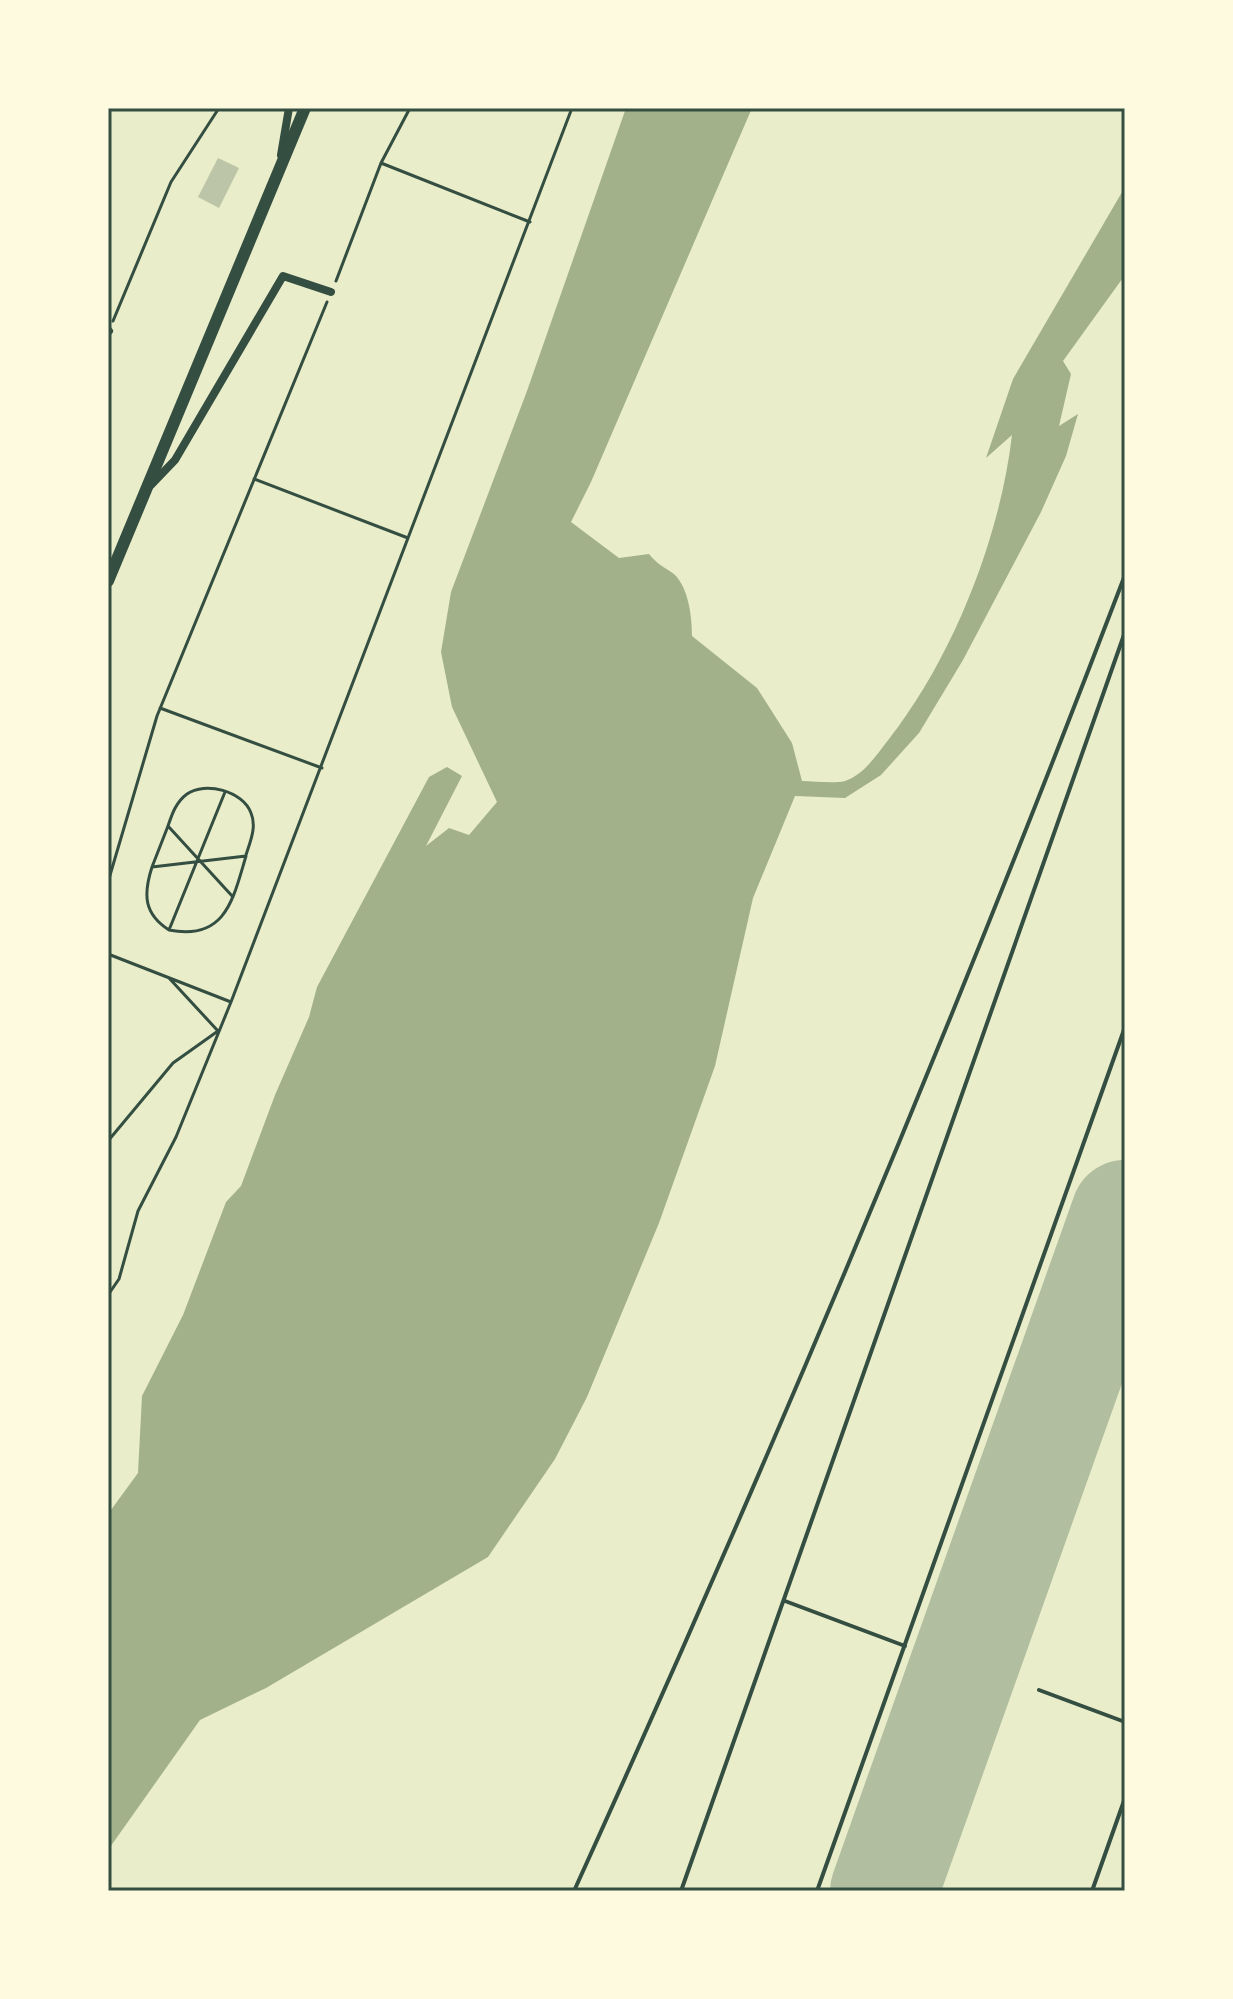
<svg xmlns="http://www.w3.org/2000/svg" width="1233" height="1999" viewBox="0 0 1233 1999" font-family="'PT Sans Narrow',sans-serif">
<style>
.water{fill:#a3b18a}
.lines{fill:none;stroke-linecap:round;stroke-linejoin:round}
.runway{stroke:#b2bea0;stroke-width:108}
.building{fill:#bcc5a7}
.path{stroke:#344e41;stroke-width:3}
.service{stroke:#344e41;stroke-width:4}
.minor{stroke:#344e41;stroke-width:8}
.primary{stroke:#344e41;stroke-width:12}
.neatline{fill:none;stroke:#344e41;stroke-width:3}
</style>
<rect width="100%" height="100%" fill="#e9edc9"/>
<!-- water -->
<path class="water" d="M626,108H752L591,482L571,522L619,558L649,554C657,564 664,567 674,574C689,588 692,618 692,636L757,688L792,743L802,781C815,781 833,784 845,781C865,774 877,754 889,739C953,657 1000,538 1012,435L986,458L1013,379L1125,187V275L1063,361L1071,374L1059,426L1078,414L1066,456L1041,512L963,660L919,733L881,775L845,798L795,796L753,898L715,1066L659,1223L587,1397L555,1459L488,1557L266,1688L200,1720L108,1850V1514L138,1473L142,1396L183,1315L226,1202L241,1186L275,1095L309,1017L317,987L429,777L447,767L462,776L426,846L449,828L469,835L497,802L452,707L441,652L451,592L527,391Z"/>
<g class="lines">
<!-- runway -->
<path class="runway" d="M884,1891L1125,1214"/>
</g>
<!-- building -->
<path class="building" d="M218,158L239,168L219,208L198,197Z"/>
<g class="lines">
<!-- path -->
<path class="path" d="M381,163L530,222
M336,281L381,163L410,108
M113,321L171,182L219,108
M254,479L408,538
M160,708L322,768
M168,826C172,814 176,802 187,794C205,781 243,791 251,813C257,827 250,842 246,855
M152,867L168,826L233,897
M108,882L157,716L327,302
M169,930C226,941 233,899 246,856L152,867C143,895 144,914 169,930L225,792
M108,954L231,1002
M108,1141L173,1063L218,1031L169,978
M108,1295L119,1279L138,1211L176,1137L231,1002L572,108"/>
<!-- service -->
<path class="service" d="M785,1601L905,1646
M1039,1690L1125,1722
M574,1891C771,1457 955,1020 1125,575
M681,1891L1125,632
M817,1891L1125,1027
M1092,1891L1125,1798"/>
<!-- minor -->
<path class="minor" d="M281,155L289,108
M108,332L109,331
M151,485L175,460L283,276L331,292"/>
<!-- primary -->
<path class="primary" d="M108,581L305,108"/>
</g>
<!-- border -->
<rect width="1233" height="1999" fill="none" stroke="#fefae0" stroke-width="220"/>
<rect x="110" y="110" width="1013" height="1779" class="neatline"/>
</svg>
